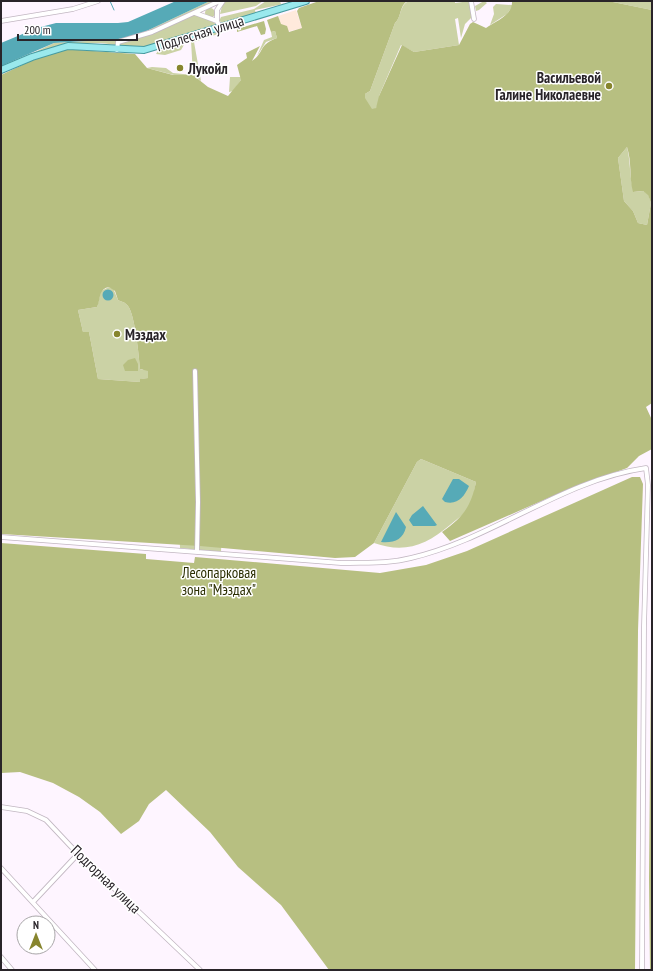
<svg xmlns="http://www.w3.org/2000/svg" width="653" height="971" viewBox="0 0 653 971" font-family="'PT Sans Narrow',sans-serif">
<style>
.medical{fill:#ffeadc}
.green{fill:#cbd2a5}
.forest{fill:#b7bf81;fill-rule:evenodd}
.water{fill:#56aab7}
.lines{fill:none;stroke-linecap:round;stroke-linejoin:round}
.stream{stroke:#56aab7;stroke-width:1}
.minor-casing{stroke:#c2b7c2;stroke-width:5.5}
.primary-casing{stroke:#479ba1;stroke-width:8}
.minor{stroke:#fff;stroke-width:4}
.primary{stroke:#9ae9ed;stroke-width:6}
.poi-dot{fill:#87852e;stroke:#fff;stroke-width:1.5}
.labels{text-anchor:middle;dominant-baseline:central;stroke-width:3;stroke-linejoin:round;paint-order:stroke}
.street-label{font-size:15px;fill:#292429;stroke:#fff}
.poi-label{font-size:15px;font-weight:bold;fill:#292429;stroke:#fff;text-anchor:start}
.park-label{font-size:15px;fill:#2a2d00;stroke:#fff}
</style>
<rect width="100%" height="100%" fill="#fef5ff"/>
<!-- medical -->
<path class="medical" d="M296,10L302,28L283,33L278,16Z"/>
<!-- green -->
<path class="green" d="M210,1H217L196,11L216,24L200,31L140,48L101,43L67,44L37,52L1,68L54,43L119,39L138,35Z
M226,1H263L256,6L220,14L222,6Z
M266,1H280L281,4L297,1L255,10L256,14L223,23L219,21L221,17L254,9Z
M409,1H455V3L470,1L472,17L465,24L461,38L458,18L455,19L459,45L414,52L401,45L379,96V103L373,113L222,528L221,552L180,548L179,519L148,378L141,379L140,382L98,379L89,332H83L78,310L97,307L101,291L109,287L113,288L118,300C122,302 125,302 128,306C135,315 139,356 140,369L143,370L365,94L370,91L395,23C402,17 399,5 409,1Z
M484,1L487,3L479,10L476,11L475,6Z
M608,1H652V10Z
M496,4L512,5V7L507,14L490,25L494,14L493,7Z
M205 13a5 5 0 1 1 10 0a5 5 0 1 1-10 0Z
M220,31L221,33L194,42L201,81L193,75L191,41Z
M275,31L277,38L266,42L257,56L264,40L272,37L271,32Z
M182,43H185L181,50L165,55L156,54L158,51Z
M152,67L166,68L173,73L193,75H174L147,68Z
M230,77H241V80L233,91L229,92Z
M627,147C631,163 629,177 634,192L643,191L648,194L651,203L647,225L638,223L633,211L624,201L618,158Z
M421,459L476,482C474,490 474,499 470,506C465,514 457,519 450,525C426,545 405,554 374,543L417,462Z"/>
<!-- forest -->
<path class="forest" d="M319,1H408C399,5 402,17 395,23L370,91L365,94V98L372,109L376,108L379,96L402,45L414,52L459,45L470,24L473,22L486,28C496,21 513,15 512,1H608L652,10V403L646,407L652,420V449L639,456L627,468L569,489L450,541L442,532C463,517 471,507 476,482L421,459L417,462L374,543L355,557L335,558L200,546L1,534V75L33,60L65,49L135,54L147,68L173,75H193L208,87L228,96L241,80L237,65L247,58L246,53L260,46L252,61C265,52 258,45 277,38L275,31L271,32L267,20L278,16L281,24L287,26L289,32L302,28L297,11L299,8ZM627,147C632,162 629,177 633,192L643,191L648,195L651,203L647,225L638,223L633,211L624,201L618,158ZM109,287L115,291L118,300C122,302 125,302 128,306C135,315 139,356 140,369L148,371V378L140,379V382L98,379L89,332H83L78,310L97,307C101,299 98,289 109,287Z
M264,21L266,29L265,34L261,35L257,26L237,32V29Z
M135,358L138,364V371H125L123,365L128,360Z
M632,477H640L643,484L638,631L635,970H329L281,905L238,867L210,832L166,790L149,804L139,821L121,834L100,812L79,797L53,783L20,772L1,773V543L146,554V559L194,563L195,557L380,573L426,565L467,551Z
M652,550V970H650L649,879Z"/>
<!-- water -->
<path class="water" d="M176,1H210L138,35L119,39L54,43L1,66V43L37,28L56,23H118L128,22Z
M102.5 295a5.5 5.5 0 1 1 11 0a5.5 5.5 0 1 1-11 0Z
M453,479H459L469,486C464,497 458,505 445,502L442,499Z
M423,506L437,525L435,526H413L409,520L412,515Z
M396,512L406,527C403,540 394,543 381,542Z"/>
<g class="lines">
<!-- stream -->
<path class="stream" d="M110,1L114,10"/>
<!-- minor casing -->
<g class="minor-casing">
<path id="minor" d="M471,1L474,19
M195,13L217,21L220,28
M1,21L73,9L98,1
M217,21V10L223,1
M117,50L118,42L152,32L220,1
M195,371L198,502L197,551
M1,537L341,563C365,562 388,564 411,558C493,539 562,480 646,468L648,485L644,626L642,970
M1,807L27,811L46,820L78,854L200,970
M1,868L95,970
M33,902L78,854
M1,957L12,970"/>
</g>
<!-- primary casing -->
<g class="primary-casing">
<path id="primary" d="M1,70L32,57L68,46L144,50L306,1"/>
</g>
<!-- minor -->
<use href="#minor" class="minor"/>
<!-- primary -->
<use href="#primary" class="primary"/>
</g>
<!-- markers -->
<g class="poi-dot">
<circle cx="180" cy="68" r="4"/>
<circle cx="609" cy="86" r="4"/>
<circle cx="117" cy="334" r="4"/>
</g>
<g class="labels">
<!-- street labels -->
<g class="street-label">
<text transform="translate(200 33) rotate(-17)">Подлесная улица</text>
<text transform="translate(106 879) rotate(44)">Подгорная улица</text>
</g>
<!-- poi labels -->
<g class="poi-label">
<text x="188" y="68">Лукойл</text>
<text x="601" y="77" text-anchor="end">Васильевой<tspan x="601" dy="17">Галине Николаевне</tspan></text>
<text x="125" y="334">Мэздах</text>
</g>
<!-- park labels -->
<g class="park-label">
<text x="219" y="572">Лесопарковая<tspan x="219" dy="17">зона "Мэздах"</tspan></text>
</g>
</g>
<!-- border -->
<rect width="653" height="971" fill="none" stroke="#292429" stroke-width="4"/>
<!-- north arrow -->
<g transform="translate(36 935)"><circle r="19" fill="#ffffff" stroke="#a9a7a9"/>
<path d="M0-3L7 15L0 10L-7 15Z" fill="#87852e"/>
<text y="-6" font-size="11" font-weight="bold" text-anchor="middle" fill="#292429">N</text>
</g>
<!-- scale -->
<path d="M18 34v6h119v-6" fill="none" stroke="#292429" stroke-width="2"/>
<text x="24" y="34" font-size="12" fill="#292429" stroke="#ffffff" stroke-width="3" paint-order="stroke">200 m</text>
</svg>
